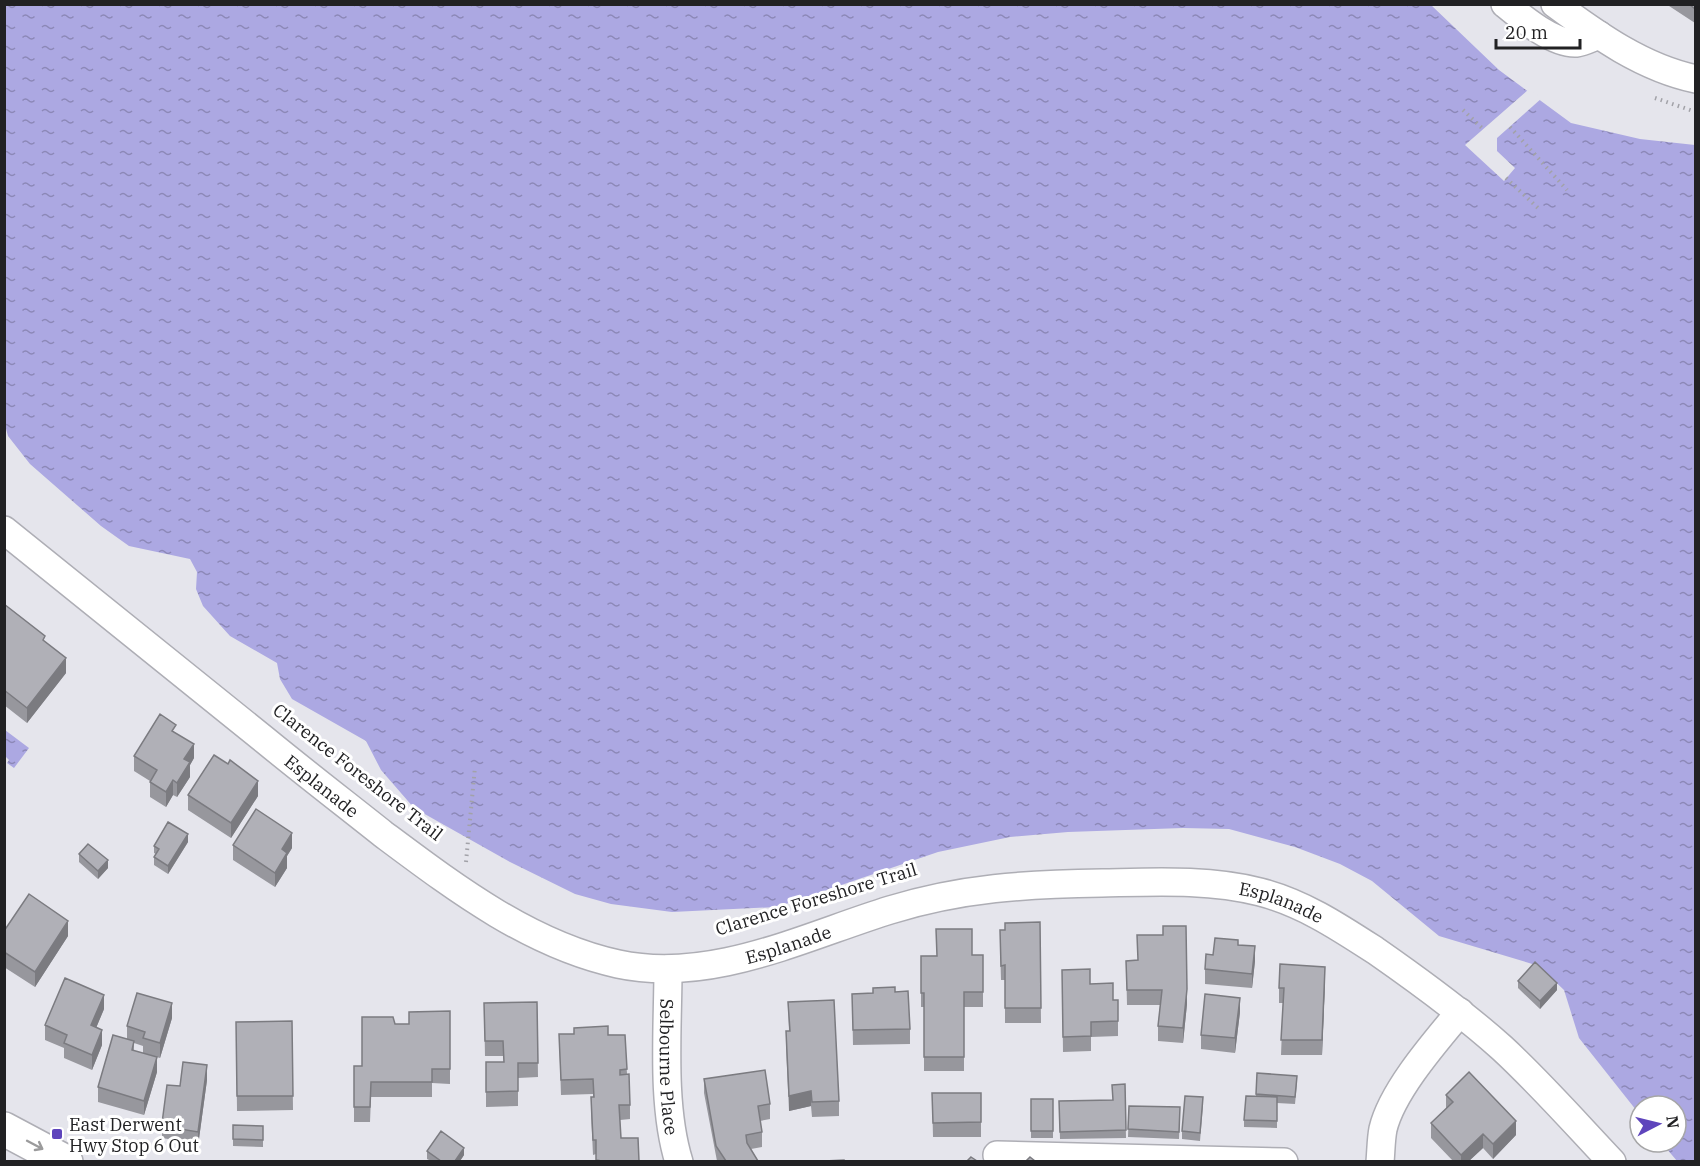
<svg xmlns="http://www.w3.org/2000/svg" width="1700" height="1166" viewBox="0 0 1700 1166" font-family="'IBM Plex Serif',serif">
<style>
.water{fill:url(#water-ripples)}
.pier{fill:#e5e5ec}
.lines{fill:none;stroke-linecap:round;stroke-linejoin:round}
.minor-casing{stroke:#aeaeb5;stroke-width:30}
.major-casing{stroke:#aeaeb5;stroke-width:36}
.path{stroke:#a2a2a8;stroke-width:4;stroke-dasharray:1.5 4.5;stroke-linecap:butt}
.minor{stroke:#fff;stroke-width:27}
.major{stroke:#fff;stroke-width:33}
.wall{fill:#97979d}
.shaded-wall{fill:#7b7b80}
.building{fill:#b0b0b7;stroke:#7b7b80;stroke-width:1.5}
.oneway{stroke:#9b9b9c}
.poi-dot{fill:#5e44bc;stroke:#fff;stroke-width:2}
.labels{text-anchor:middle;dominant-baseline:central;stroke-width:6;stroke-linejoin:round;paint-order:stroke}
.street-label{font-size:18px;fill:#212123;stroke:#fff}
.poi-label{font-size:18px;fill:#212123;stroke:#fff;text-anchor:start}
</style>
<defs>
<pattern id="water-ripples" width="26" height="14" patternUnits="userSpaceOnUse" patternTransform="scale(1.5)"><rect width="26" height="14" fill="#aca8e2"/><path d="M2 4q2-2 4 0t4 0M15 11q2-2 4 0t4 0" fill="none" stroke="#8c88b7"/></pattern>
</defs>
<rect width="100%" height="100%" fill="#e5e5ec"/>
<!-- water -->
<path class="water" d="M5,5H1431L1499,70L1571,123L1640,139L1695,145V1161H1677L1661,1142H1676V1106H1640V1115L1579,1038L1564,990L1539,966L1439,936L1372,881L1340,864L1295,847L1229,829L1183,828L1068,832L1010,837L938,852L777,907L672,912L611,904L575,894L510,862L414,808L381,770L366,741L292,699L280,679L277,663L230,636L203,606L196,589L197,572L190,559L129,546L101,526L30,464L8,436L5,425Z
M5,730L29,748L14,768L7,763L9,760L5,756Z"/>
<!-- pier -->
<path class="pier" d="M1529,89L1542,98L1497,138V151L1515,168L1504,181L1465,145Z"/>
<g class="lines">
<!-- minor casing -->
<g class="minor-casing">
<g id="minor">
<path d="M1505,4C1522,18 1553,44 1576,43C1584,42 1591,38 1599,35"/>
<path d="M1555,4C1597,35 1643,68 1696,79"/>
<path id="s1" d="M4,530C92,600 179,671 266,741C305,773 344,803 383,834C454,887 530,945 618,964C711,984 803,937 890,910C961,888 1027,884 1102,883C1154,882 1209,879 1260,892C1303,903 1339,927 1376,951C1419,981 1462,1012 1502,1048C1540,1083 1576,1124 1612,1162"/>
<path id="s2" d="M668,969C668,1029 661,1104 679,1162"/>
<path d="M997,1155L1284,1162"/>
<path d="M1380,1162C1381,1151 1381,1139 1383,1129C1392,1091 1435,1042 1460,1012"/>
</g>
</g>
<!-- major casing -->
<g class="major-casing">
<path id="major" d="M4,1129L66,1162"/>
</g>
<!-- path -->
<path class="path" d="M1655,98L1696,112
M1463,110L1483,129
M1510,127L1567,190
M1506,178L1538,208
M466,862L475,767"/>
<!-- minor -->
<use href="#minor" class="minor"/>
<!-- major -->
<use href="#major" class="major"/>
</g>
<!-- wall -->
<path class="wall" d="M1666,4H1695V23Z
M4,604L45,642L66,673L27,723L4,705Z
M176,733L194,758L190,765V777L177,797L173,795L166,807L150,797V781L134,771V756Z
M188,795L258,796L231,838L188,810Z
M188,842L168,874L154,865V857L156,854L154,853V846Z
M233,845L292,848L287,856V868L275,887L233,860Z
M79,854L108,868L98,879L79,862Z
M1040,922L1041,1023H1005V980H1001L1000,944L1005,930Z
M1163,926L1187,1004L1183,1043L1158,1041V1026L1160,1005H1127L1126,961L1137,960L1163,935Z
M4,931L68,936L35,987L4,967Z
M1238,945L1255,961L1252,988L1205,984V969L1213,955Z
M983,955V1007H964V1071H924V1007H921V956Z
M1062,970L1090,984L1113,1000H1118V1036L1091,1037V1051L1063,1052Z
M1325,981L1322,1055H1281L1283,1003H1279V988Z
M1518,981L1557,990L1540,1009L1518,988Z
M895,992L910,1029V1044L853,1045L852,994Z
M537,1002L538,1077L518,1078V1106L486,1107V1062H504L503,1056H485L484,1003Z
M788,1002L839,1101V1116L812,1117L811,1106L789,1111L786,1046V1031H789Z
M104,1009L96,1028L102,1045L92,1070L64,1058V1048L45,1040V1025Z
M450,1011V1084L432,1083V1097H371L370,1122H354V1066H362L395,1024H409Z
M1240,1012L1235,1053L1201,1049V1035Z
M172,1018L160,1058L143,1053V1046L134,1043V1050L157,1072L144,1115L98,1102V1087L127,1039V1026Z
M292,1021L293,1110L237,1111L236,1022Z
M559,1034L625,1035L627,1074L630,1105V1119L620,1120L621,1138L639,1161H596V1154L593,1155L591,1111V1097H593V1094L561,1095Z
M704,1079L770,1104V1119L760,1121L762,1132V1147L751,1149L758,1161H717L704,1093Z
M207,1080L198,1146L180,1144V1141L162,1138V1123L180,1086Z
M1297,1083L1295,1104L1277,1103V1128L1244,1127V1120L1256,1096V1094Z
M1125,1084L1126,1138L1060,1139L1059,1101L1112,1100Z
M932,1093H981V1137H933Z
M1446,1095L1516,1135L1493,1159L1483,1148L1469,1161H1453L1431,1138V1123L1446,1109Z
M1031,1099H1053V1138H1031Z
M1203,1105L1200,1141L1182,1139V1131Z
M1129,1106L1180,1115L1179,1139L1128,1137Z
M233,1125L263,1126V1147L233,1146Z
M427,1151L464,1155L460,1161H431L427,1159Z"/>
<!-- shaded-wall -->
<path class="shaded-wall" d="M66,658V673L27,723V708Z
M194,744V758L190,765V777L177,797V783L184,759Z
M173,780V795L166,807V792Z
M258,781V796L231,838V823Z
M292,833V848L287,856V868L275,887V873L282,849Z
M188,834V842L168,874V866Z
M108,860V868L98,879V871Z
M68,921V936L35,987V972Z
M1255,946V961L1252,988V974Z
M1325,967V981L1322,1055V1040Z
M1557,983V990L1540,1009V1001Z
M1187,989V1004L1183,1043V1028Z
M104,995V1009L91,1040V1025Z
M1240,998V1012L1235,1053V1038Z
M172,1003V1018L160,1058V1043Z
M102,1030V1045L92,1070V1055Z
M157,1057V1072L144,1115V1101Z
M207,1065V1080L198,1146V1132Z
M811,1091V1106L789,1111V1096Z
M1516,1121V1135L1493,1159V1144Z
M1483,1134V1148L1469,1161H1461V1155Z
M464,1148V1155L460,1161H455Z"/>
<!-- building -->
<path class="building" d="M1689,4H1695V9Z
M4,604L45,636L43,640L66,658L27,708L4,690Z
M160,714L176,725L172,731L194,744L184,759L190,762L177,783L173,780L166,792L150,782L157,770L134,756Z
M214,755L228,764L230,760L258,781L231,823L188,795Z
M256,809L292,833L282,849L287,853L275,873L233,845Z
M168,822L188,834L168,866L154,857L159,849L154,846Z
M88,844L108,860L98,871L79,854Z
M29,894L68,921L35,972L4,952V931Z
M1040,922L1041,1008H1005V965L1001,966L1000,930H1005V923Z
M1163,926H1186L1187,989L1183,1028L1158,1026L1162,990H1127L1126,961L1138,960L1137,935H1163Z
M936,929H972V955H983V992H964V1057H924V993H921V956H937Z
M1215,938L1238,940V945L1255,946L1252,974L1205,969L1206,954L1213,955Z
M1535,962L1557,983L1540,1001L1518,981Z
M1280,964L1325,967L1322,1040H1281L1284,988H1279Z
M1090,969V984L1113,983V1000H1118V1021L1091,1022V1036L1063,1037L1062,970Z
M65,978L104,995L91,1025L102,1030L92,1055L64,1043L67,1035L45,1025Z
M895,987V992L908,991L910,1029L853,1030L852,994L873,993V988Z
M137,993L172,1003L160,1043L143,1038L145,1032L127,1026Z
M1205,994L1240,998L1235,1038L1201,1035Z
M834,1000L839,1101L812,1102L811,1091L789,1096L786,1031H790L788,1002Z
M537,1002L538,1063H518V1091L486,1092V1062H504L503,1041H485L484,1003Z
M450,1011V1069H432V1082H371L370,1107H354V1066H362V1017H393L395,1024H409V1012Z
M292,1021L293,1096H237L236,1022Z
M608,1026V1035H625L627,1069L620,1070V1075L629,1074L630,1105H619L621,1138H638L639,1161H602L596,1160V1140H593L591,1097H594L593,1079L561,1080L559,1034H574V1028Z
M113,1035L134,1041L132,1050L157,1057L144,1101L98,1087Z
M183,1062L207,1065L198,1132L180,1129L181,1126L162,1123L167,1085L180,1086Z
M765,1070L770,1104L758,1106L762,1132L746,1135L747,1143L758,1161H726L716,1146L704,1079Z
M1469,1072L1516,1121L1493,1144L1483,1134L1461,1155L1431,1123L1453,1102L1446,1095Z
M1257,1073L1297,1076L1295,1097L1256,1094Z
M1125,1084L1126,1130L1060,1132L1059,1101L1113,1100L1112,1085Z
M932,1093H981V1122L933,1123Z
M1185,1096L1203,1097L1200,1133L1182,1131Z
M1246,1096L1277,1097V1121L1244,1120Z
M1031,1099H1053V1131H1031Z
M1129,1106L1180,1107L1179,1132L1128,1129Z
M233,1125L263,1126V1140L233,1139Z
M441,1131L464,1148L455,1161H441L427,1151Z
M971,1157L977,1161H967Z
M1030,1157L1035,1161H1026Z
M844,1160V1161H824Z"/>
<!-- one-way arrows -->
<defs><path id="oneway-shaft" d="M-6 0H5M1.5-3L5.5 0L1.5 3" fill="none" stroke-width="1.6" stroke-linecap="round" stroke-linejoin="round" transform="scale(1.5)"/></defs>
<use class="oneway" href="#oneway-shaft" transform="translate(35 1145) rotate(28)"/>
<!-- markers -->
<rect class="poi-dot" x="51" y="1128" width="12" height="12" rx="3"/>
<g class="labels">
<!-- street labels -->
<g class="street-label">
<text transform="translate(358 772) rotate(38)">Clarence Foreshore Trail</text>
<text stroke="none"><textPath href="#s1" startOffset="408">Esplanade</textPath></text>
<text transform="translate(816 899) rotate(-17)">Clarence Foreshore Trail</text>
<text stroke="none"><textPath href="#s1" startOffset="1434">Esplanade</textPath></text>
<text stroke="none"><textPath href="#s1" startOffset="930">Esplanade</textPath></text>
<text stroke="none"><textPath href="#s2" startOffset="98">Selbourne Place</textPath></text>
</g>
<!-- poi labels -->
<g class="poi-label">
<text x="69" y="1124">East Derwent<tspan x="69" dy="21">Hwy Stop 6 Out</tspan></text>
</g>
</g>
<!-- border -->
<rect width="1700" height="1166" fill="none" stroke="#212123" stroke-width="12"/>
<!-- north arrow -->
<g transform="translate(1658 1124) rotate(83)"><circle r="28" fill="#ffffff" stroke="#a6a6a7" stroke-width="1.5"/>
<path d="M0-4.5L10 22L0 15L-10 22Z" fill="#5e44bc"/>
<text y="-9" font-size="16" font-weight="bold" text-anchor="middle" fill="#212123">N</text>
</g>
<!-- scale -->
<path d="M1496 39v9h84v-9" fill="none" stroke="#212123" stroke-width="3"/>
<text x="1505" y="39" font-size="18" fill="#212123" stroke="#ffffff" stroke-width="4.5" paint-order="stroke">20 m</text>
</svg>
